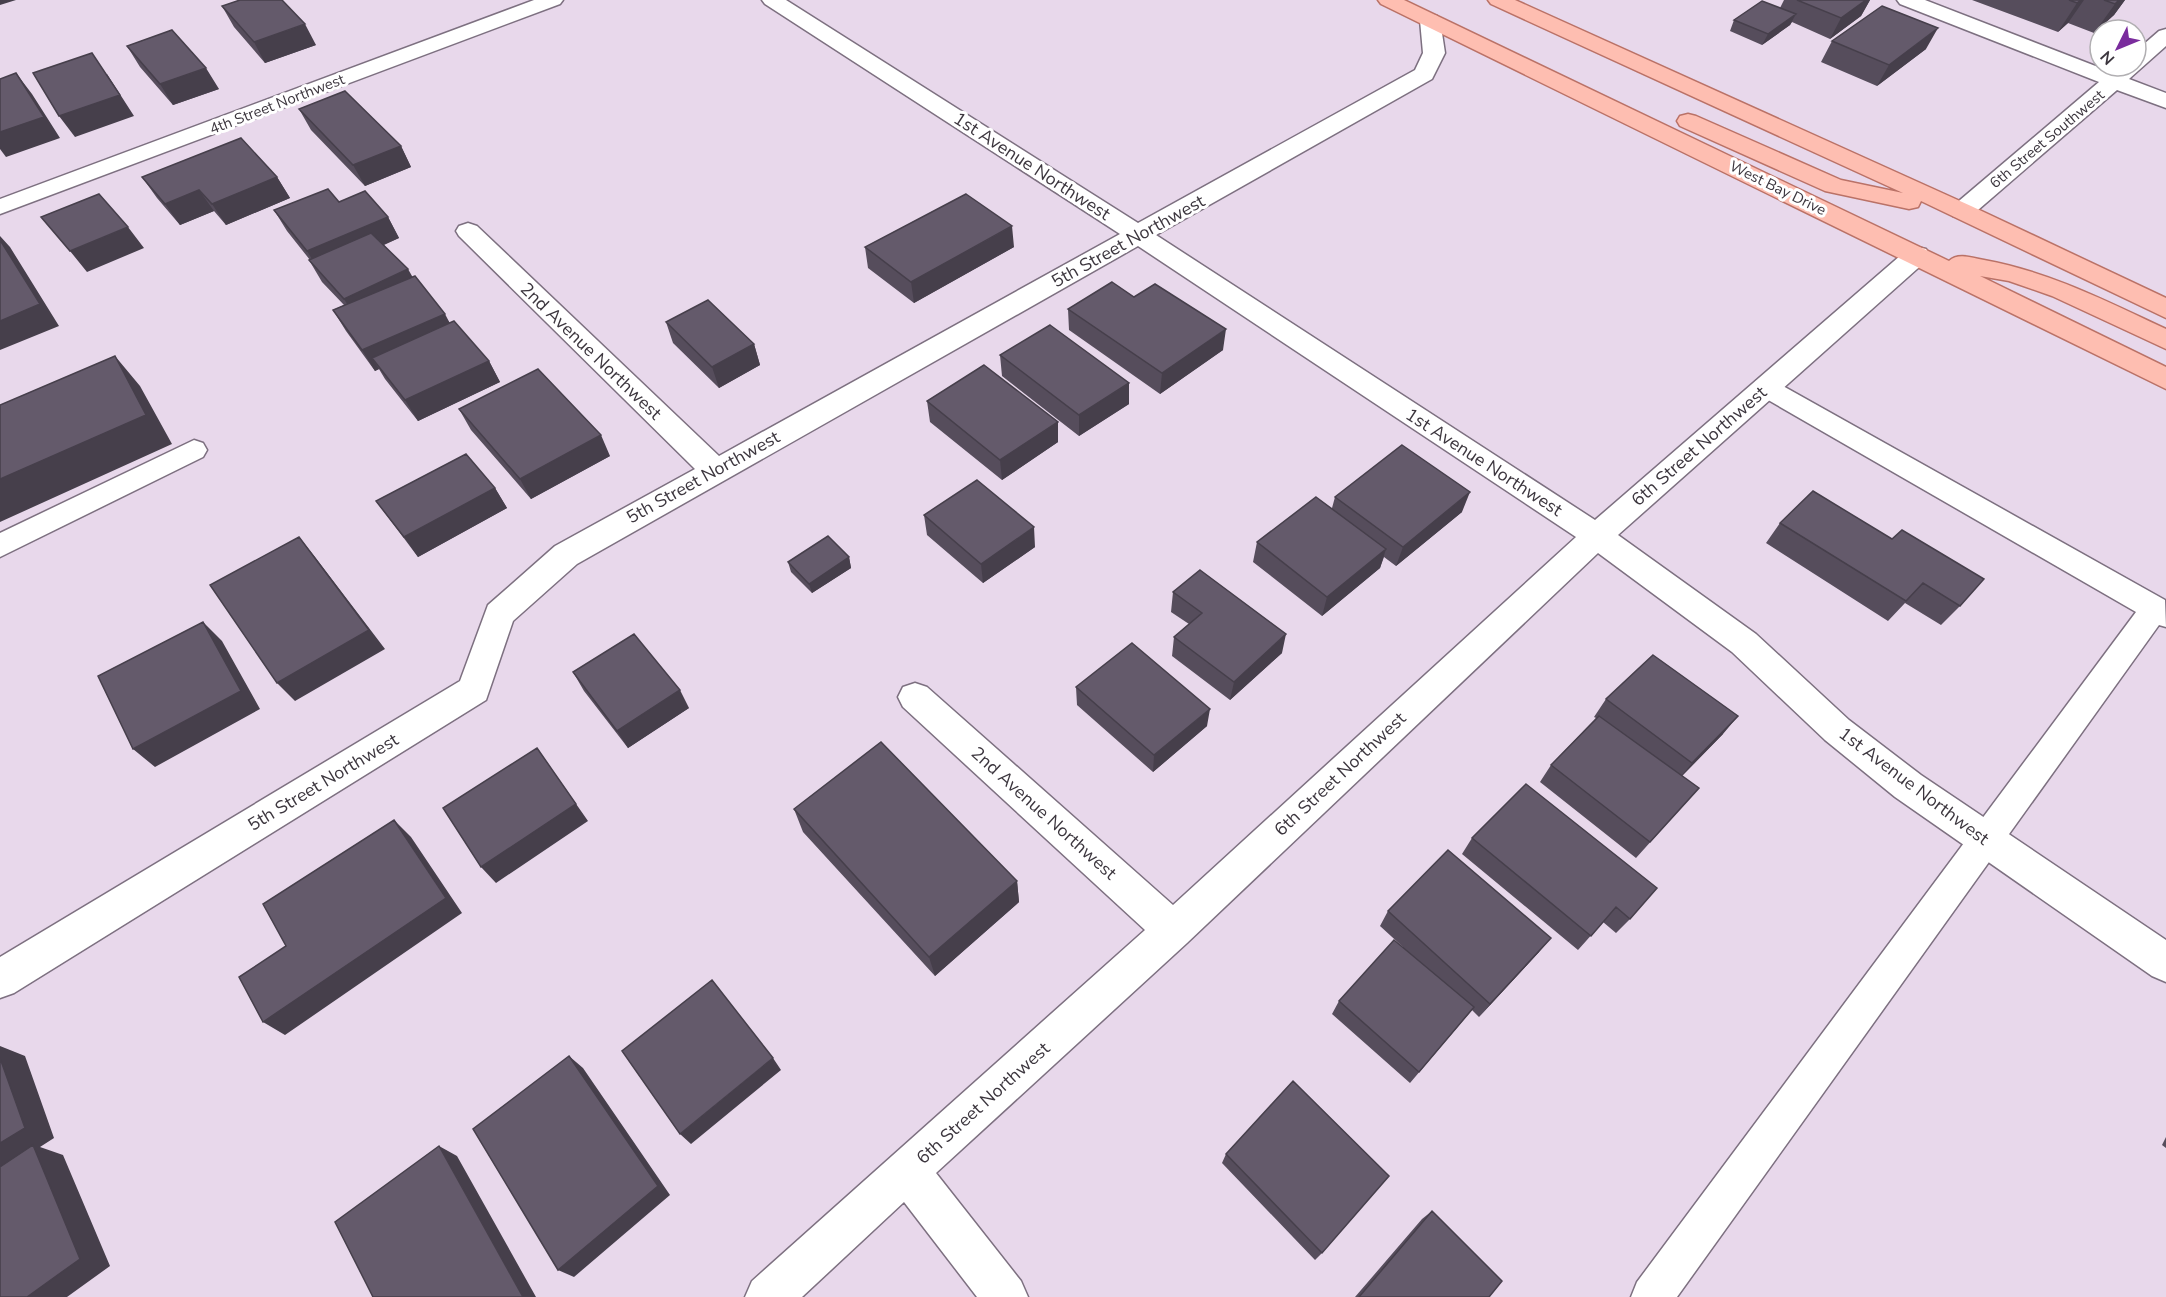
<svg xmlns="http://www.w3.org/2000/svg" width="2166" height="1297" viewBox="0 0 2166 1297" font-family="'Nunito Sans',sans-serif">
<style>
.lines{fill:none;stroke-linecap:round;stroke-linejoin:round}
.service-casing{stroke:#7d7080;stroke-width:3}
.minor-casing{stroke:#7d7080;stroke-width:3}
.primary-casing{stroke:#ba7267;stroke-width:3}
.service{fill:#fff;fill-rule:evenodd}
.minor{fill:#fff;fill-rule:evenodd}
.primary{fill:#febeb1;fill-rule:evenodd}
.wall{fill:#564d5c}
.shaded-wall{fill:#463f4b}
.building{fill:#645a6b;stroke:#463f4b;stroke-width:1.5}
.labels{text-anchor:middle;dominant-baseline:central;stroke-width:6;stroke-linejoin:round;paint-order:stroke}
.far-street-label{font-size:15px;fill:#3c363e;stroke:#fff}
.street-label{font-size:18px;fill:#3c363e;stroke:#fff}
</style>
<rect width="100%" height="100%" fill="#e8d8eb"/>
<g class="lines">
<!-- service casing -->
<g class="service-casing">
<path id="service" d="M1765,378L1774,381L2165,600L2166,627L2159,625L1677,1297H1631L1637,1282L2136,612L1756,393L1752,387L1756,381Z
M194,440L203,443L207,450L203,457L0,557V533Z"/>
</g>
<!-- minor casing -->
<g class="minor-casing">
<path id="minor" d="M534,0H563L560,4L0,214V199Z
M762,0H786L1138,223L1415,70L1423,53L1420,20L1423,16L1430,14L1437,16L1440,20L1445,53L1432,79L1156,235L1595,520L1908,249L1917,247L1926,249L1930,255L1926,261L1618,535L1756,634L1849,720L1921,775L2166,940V982L2152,976L1895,797L1825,740L1732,652L1598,553L1187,943L936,1173L1021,1281L1028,1297H977L904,1202L802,1297H745L752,1281L1145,930L903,707L898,697L903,687L915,683L927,687L1173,905L1576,537L1138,246L577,564L513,621L486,700L14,993L0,998V957L460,681L488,605L555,546L695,469L459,236L456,231L459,226L468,223L477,226L719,456L1120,234L765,4Z
M1897,0H1925L2111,72L2118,66H2136V51L2159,31L2166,29V46L2129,79L2166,93V108L2117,90L1971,216L1962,218L1953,216L1950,211L1953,206L2099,82L1900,4Z"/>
</g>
<!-- primary casing -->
<g class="primary-casing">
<path id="primary" d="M1378,0H1404L1949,261C1958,252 1973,258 1984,260C2050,272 2106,301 2166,329V349L2052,296L2009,281L1980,276L2166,367V389L1381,4Z
M1488,0H1515L1971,206L2166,298V318L1921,201L1918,207L1909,209L1825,191L1680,126L1677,121L1680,116L1688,114L1696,116L1841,180L1903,193L1491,4Z"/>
</g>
<!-- service -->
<use href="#service" class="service"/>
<!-- minor -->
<use href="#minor" class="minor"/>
<!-- primary -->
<use href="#primary" class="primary"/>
</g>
<!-- wall -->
<path class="wall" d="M1784,0H1870L1861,16L1830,39L1792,22L1790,25L1762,45L1730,31L1734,20L1780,8Z
M1972,0H2125L2114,15L2094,33L2068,23L2058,32Z
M222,6L316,45L265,63L234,27Z
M1832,41L1926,49L1877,86L1821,62Z
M127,46L219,89L173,105L140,67Z
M299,109L401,146L411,167L365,186L311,130Z
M142,177H277L290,198L226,225L214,211L180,225L157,198Z
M339,202L388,217L399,238L384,245L412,277L450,323L489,361L500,382L418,421L385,379L379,369L375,371L346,331L333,310L344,305L322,282L309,260H310L287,231L274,210Z
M865,247H1014L914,303L868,268Z
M1134,297L1223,350L1160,394L1069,330L1068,309Z
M666,322L754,344L760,365L719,388L673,343Z
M1000,355L1129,404L1079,436L1002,376Z
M927,401L1058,442L1002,480L930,422Z
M459,409L610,456L531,499L471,430Z
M495,488L507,508L418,557L376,501Z
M1335,497L1462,512L1396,566L1384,557L1380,568L1322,616L1253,562L1257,542L1332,508Z
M924,515L1035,547L983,583L927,535Z
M1780,523L1892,539L1960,606L1941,625L1905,603L1888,621L1766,543Z
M849,557L851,568L812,593L791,572L788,562Z
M1173,592L1282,653L1230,700L1172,656L1174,637L1189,624L1171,612Z
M573,672L689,708L628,748L584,691Z
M1076,687L1207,726L1153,772L1077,705Z
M1606,699L1723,734L1682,776L1699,788L1636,858L1540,782L1551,765L1596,718L1594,717Z
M1526,784L1630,919L1616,933L1603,922L1578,950L1462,854L1472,838Z
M794,809L1017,881L1019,902L935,976L803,832Z
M1388,911L1539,952L1479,1017L1472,1010L1410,1083L1332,1014L1339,1001L1403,947L1380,926Z
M2166,1137V1148L2162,1145Z
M1226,1154L1322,1253L1315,1260L1222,1163Z
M1432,1211L1489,1297H1355L1422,1219Z"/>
<!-- shaded-wall -->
<path class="shaded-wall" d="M0,0H16L0,5Z
M1866,0H1870L1861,16L1830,39L1841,18Z
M2081,0H2084L2068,23L2058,32L2077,3Z
M2119,0H2125L2114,15L2094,33L2115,4Z
M1796,14L1790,25L1762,45L1768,34Z
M305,24L316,45L265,63L254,42Z
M1938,28L1926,49L1877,86L1889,65Z
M206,68L219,89L173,105L160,84Z
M16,73L32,94L60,138L6,157L0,149V132Z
M107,74L134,116L75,137L59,116Z
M401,146L411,167L365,186L353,165Z
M277,177L290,198L226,225L212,204Z
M199,190L214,211L180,225L165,204Z
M388,217L399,238L320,272L307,251Z
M1012,226L1014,247L914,303L911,282Z
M128,227L144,248L87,272L70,251Z
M0,236L10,247L59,326L0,350Z
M408,269L420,290L357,320L344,299Z
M445,314L456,335L372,358L379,369L375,371L362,350Z
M1226,329L1223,350L1160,394L1162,373Z
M754,344L760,365L719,388L712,367Z
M115,356L140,386L172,444L0,522V479Z
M489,361L500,382L418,421L405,400Z
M1129,383V404L1079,436V415Z
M1058,422V442L1002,480L1000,460Z
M601,435L610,456L531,499L520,479Z
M495,488L507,508L418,557L404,537Z
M1470,492L1462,512L1396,566L1403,547Z
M1034,527L1035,547L983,583L981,564Z
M299,537L315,557L385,649L295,701L277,683Z
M1386,549L1380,568L1322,616L1327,597Z
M849,557L851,568L812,593L809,584Z
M203,622L222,641L260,709L155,767L133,749Z
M1286,634L1282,653L1230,700L1234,682Z
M680,690L689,708L628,748L617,731Z
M1210,709L1207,726L1153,772L1154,755Z
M1738,716L1723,734L1678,780L1692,763Z
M537,748L588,821L496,883L481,867Z
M394,820L411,837L462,913L285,1035L263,1022Z
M1017,881L1019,902L935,976L929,957Z
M1551,938L1539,952L1479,1017L1490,1004Z
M0,1046L25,1056L54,1138L40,1147L63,1155L110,1266L67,1297H27L0,1173Z
M569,1056L583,1068L670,1195L574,1277L558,1270Z
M773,1058L781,1070L691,1144L680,1134Z
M439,1146L457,1156L536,1297H523Z"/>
<!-- building -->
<path class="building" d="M240,0H282L305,24L254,42L222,6Z
M1797,0H1866L1841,18Z
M2069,0H2081L2077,3Z
M2104,0H2119L2115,4Z
M1762,1L1796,14L1768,34L1734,20Z
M1882,6L1938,28L1889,65L1832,41Z
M172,30L206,68L160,84L127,46Z
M92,53L120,95L59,116L33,73Z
M16,73L44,117L0,132V79Z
M345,91L401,146L353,165L299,109Z
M241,138L277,177L212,204L199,190L165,204L142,177Z
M328,189L339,202L365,191L388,217L307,251L274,210Z
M99,194L128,227L70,251L41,217Z
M966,194L1012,226L911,282L865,247Z
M371,233L408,269L344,299L309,260Z
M0,240L40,304L0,321Z
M415,276L445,314L362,350L333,310Z
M1112,282L1134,297L1155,284L1226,329L1162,373L1068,309Z
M708,300L754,344L712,367L666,322Z
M454,321L489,361L405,400L372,358Z
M1050,325L1129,383L1079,415L1000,355Z
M115,356L146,415L0,479V405Z
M984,365L1058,422L1000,460L927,401Z
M538,369L601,435L520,479L459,409Z
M1402,445L1470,492L1403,547L1335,497Z
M466,454L495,488L404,537L376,501Z
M977,480L1034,527L981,564L924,515Z
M1813,491L1892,539L1902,530L1984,579L1960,606L1923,583L1906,601L1780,523Z
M1316,497L1386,549L1327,597L1257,542Z
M828,536L849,557L809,584L788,562Z
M299,537L369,630L277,683L210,585Z
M1200,570L1286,634L1234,682L1174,637L1202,613L1173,592Z
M203,622L241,691L133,749L98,676Z
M634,634L680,690L617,731L573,672Z
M1132,643L1210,709L1154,755L1076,687Z
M1653,655L1738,716L1692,763L1606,699Z
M1599,716L1699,788L1650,842L1551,765Z
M881,742L1017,881L929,957L794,809Z
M537,748L576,804L481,867L443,808Z
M1526,784L1657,888L1630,919L1616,907L1591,936L1472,838Z
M394,820L446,898L263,1022L239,977L286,946L263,904Z
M1448,850L1551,938L1490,1004L1388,911Z
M1394,940L1474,1007L1419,1072L1339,1001Z
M712,980L773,1058L680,1134L622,1051Z
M569,1056L658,1186L558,1270L473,1129Z
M0,1058L25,1128L0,1143Z
M1293,1081L1389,1176L1322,1253L1226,1154Z
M33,1145L80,1259L27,1297H0V1167Z
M439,1146L523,1297H373L335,1222Z
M1432,1211L1502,1281L1489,1297H1359Z"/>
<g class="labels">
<!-- far-street labels -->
<g class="far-street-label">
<text transform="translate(277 104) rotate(-21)">4th Street Northwest</text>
<text transform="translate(2047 139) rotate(-40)">6th Street Southwest</text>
<text transform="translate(1778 188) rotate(26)">West Bay Drive</text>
</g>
<!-- street labels -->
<g class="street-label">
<text transform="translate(1032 166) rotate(33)">1st Avenue Northwest</text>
<text transform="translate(1128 241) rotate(-29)">5th Street Northwest</text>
<text transform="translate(591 351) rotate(44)">2nd Avenue Northwest</text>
<text transform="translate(1699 446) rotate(-41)">6th Street Northwest</text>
<text transform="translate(1484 462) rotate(33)">1st Avenue Northwest</text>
<text transform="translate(703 477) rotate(-29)">5th Street Northwest</text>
<text transform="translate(1340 774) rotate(-43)">6th Street Northwest</text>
<text transform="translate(323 782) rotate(-31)">5th Street Northwest</text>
<text transform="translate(1914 786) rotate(37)">1st Avenue Northwest</text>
<text transform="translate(1044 813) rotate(42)">2nd Avenue Northwest</text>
<text transform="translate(983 1103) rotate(-42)">6th Street Northwest</text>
</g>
</g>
<!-- north arrow -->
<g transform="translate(2118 48) rotate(227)"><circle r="28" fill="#ffffff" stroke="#b1afb2" stroke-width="1.5"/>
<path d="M0-4.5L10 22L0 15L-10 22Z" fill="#7a2c9d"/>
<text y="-9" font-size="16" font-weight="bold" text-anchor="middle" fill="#3c363e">N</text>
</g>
</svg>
